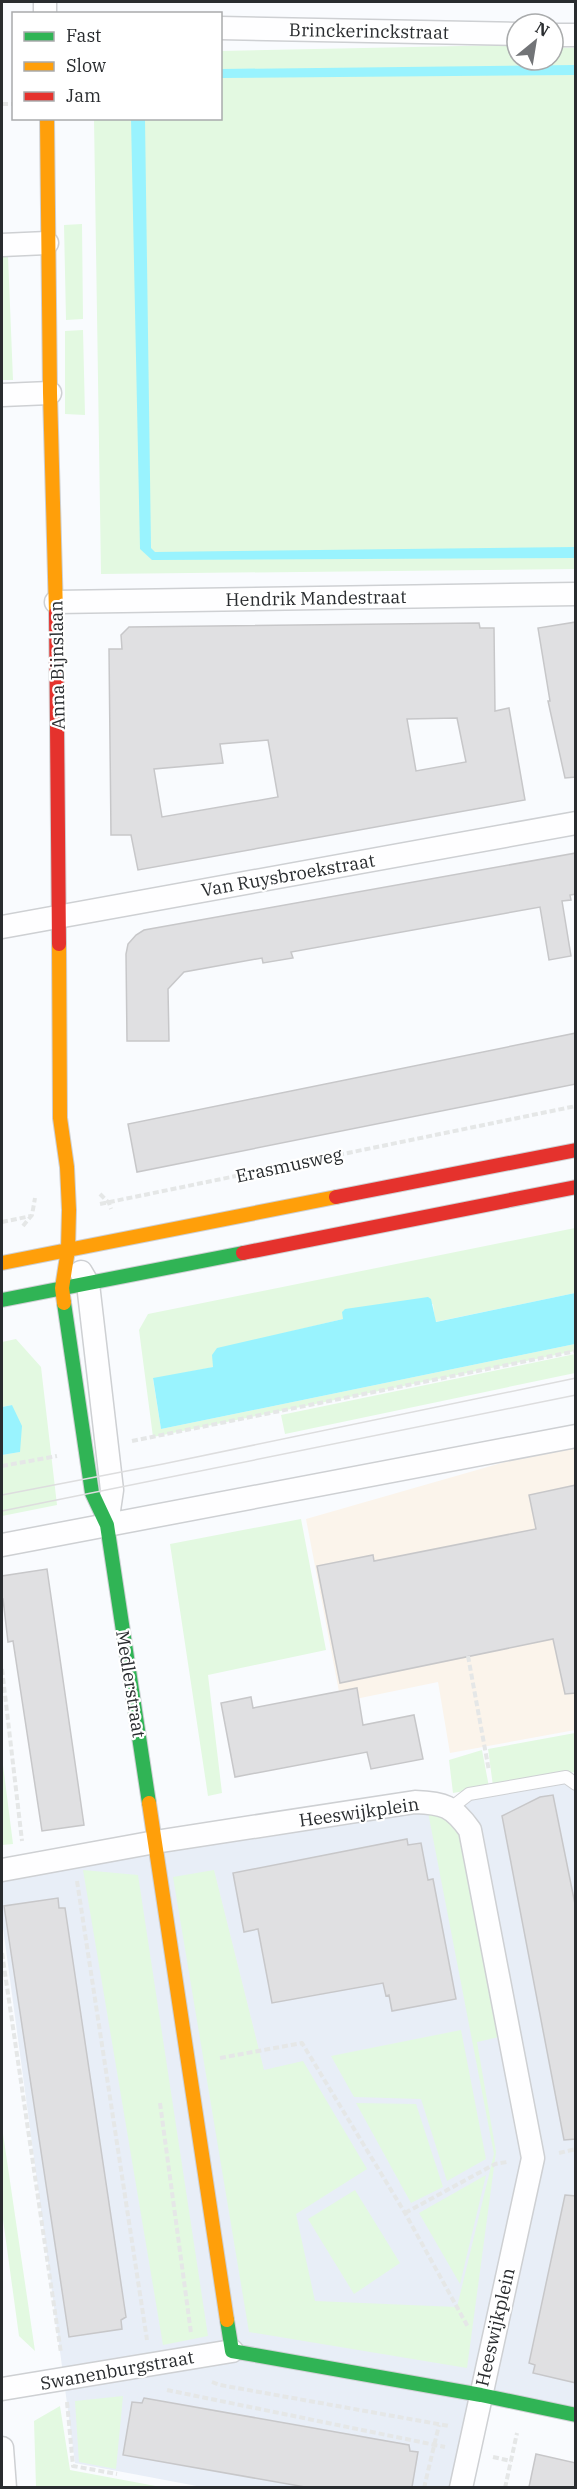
<svg xmlns="http://www.w3.org/2000/svg" width="577" height="2489" viewBox="0 0 577 2489" font-family="'IBM Plex Serif',serif">
<style>
.built{fill:#e8eef7}
.education{fill:#fbf4eb}
.green{fill:#e3f9e1}
.water{fill:#99f3fe}
.building{fill:#e0e0e2;stroke:#c7c7c9;stroke-width:1.5;fill-rule:evenodd}
.lines{fill:none;stroke-linecap:round;stroke-linejoin:round}
.lane-casing{stroke:#ced0d3;stroke-width:14}
.street-casing{stroke:#ced0d3;stroke-width:25}
.fast-casing{stroke:#ced0d3;stroke-width:16}
.slow-casing{stroke:#ced0d3;stroke-width:16}
.jam-casing{stroke:#ced0d3;stroke-width:16}
.path{stroke:#e5e7e7;stroke-width:4;stroke-dasharray:6 3;stroke-linecap:butt}
.lane{stroke:#fefeff;stroke-width:12}
.street{stroke:#fefeff;stroke-width:22}
.fast{stroke:#30b455;stroke-width:14}
.slow{stroke:#ff9f0a;stroke-width:14}
.jam{stroke:#e5322d;stroke-width:14}
.tram{stroke:#ddddde;stroke-width:1.5}
.labels{text-anchor:middle;dominant-baseline:central;stroke-width:4.5;stroke-linejoin:round;paint-order:stroke}
.street-label{font-size:18px;fill:#292c2f;stroke:#fff}
</style>
<rect width="100%" height="100%" fill="#f9fbfe"/>
<!-- built -->
<path class="built" d="M575,1778V2412L485,2394L462,2487H202L75,2463L2,1920V1876Z"/>
<!-- education -->
<path class="education" d="M575,1442V1730L450,1753L438,1682L341,1702L306,1519Z"/>
<!-- green -->
<path class="green" d="M516,45L517,60H553V47L575,48V569L101,574L94,119L220,118L221,51Z
M82,224L83,319L66,320L64,225Z
M2,256H8L13,380H2Z
M83,330L85,415L65,414V331Z
M575,1228V1293L435,1322L433,1304L343,1319L217,1349L214,1367L153,1379L161,1429L575,1344V1351L153,1437L139,1330L148,1314Z
M16,1339L41,1367L57,1505L2,1516V1455L20,1452L12,1405L2,1407V1342Z
M575,1354V1373L285,1434L281,1415Z
M301,1519L326,1650L208,1675L222,1793L208,1796L170,1544Z
M575,1733V1772L493,1786L488,1749Z
M482,1750L489,1787L453,1793L449,1760Z
M2,1757L13,1844L2,1845Z
M427,1807L457,1808L499,2037L477,2042L496,2152L467,2368L249,2332L173,1877L214,1870L264,2070L303,2061L367,2169L296,2214L315,2301L457,2307L494,2154Z
M83,1870L138,1875L208,2336L163,2345Z
M461,2030L486,2159L447,2181L421,2099L354,2097L331,2056Z
M356,2103L416,2104L443,2187L411,2203Z
M2,2127L35,2351L19,2336L2,2212Z
M486,2175L460,2284L419,2213Z
M355,2190L400,2263L354,2294L308,2219Z
M123,2396L116,2469L79,2462L75,2401Z
M60,2406L70,2470L161,2487H36L34,2421Z"/>
<!-- water -->
<path class="water" d="M575,65V75L220,78L221,69Z
M131,119H145L151,548L155,552L575,547V558L152,560L140,549Z
M575,1293V1344L161,1429L153,1378L213,1367L212,1355L217,1348L343,1319L342,1312L345,1309L428,1297L431,1299L436,1322Z
M12,1405L22,1426L20,1452L2,1455V1407Z"/>
<!-- building -->
<path class="building" d="M576,622V777L565,778L548,701H550L538,628Z
M479,623L480,628H494L495,711L509,708L525,800L138,870L131,835H111L109,649H122L121,635L129,627ZM457,718L466,762L416,771L407,719ZM268,740L278,797L162,817L154,769L223,763L220,744Z
M576,853V894L570,895L571,900L562,901L571,956L549,960L540,907L291,952L293,958L263,963L262,958L184,972L168,989L169,1041H127L126,954L128,944L136,935L144,930Z
M576,1033V1084L137,1172L128,1124Z
M576,1485V1693L565,1694L553,1639L340,1683L317,1566L373,1555L374,1561L536,1529L529,1495Z
M47,1569L84,1825L42,1831L13,1641L8,1642L3,1599H2V1576Z
M357,1688L363,1725L414,1715L423,1759L371,1769L367,1752L235,1777L221,1703L251,1697L253,1708Z
M553,1795L576,1909V2139L564,2140L502,1816L540,1797Z
M407,1839L408,1845L421,1843L428,1880L433,1879L456,1999L392,2011L389,1995L386,1996L383,1983L272,2003L258,1929L244,1932L233,1873Z
M58,1898L59,1908H65L126,2317L121,2320L122,2329L69,2337L4,1906Z
M565,2195L576,2196V2383L533,2373L535,2365L529,2363Z
M144,2398L409,2445L410,2451L418,2452L412,2487H305L123,2455L132,2402L142,2403Z
M536,2454L576,2463V2487H529Z"/>
<g class="lines">
<!-- lane casing -->
<g class="lane-casing">
<path id="lane" d="M451,1808L469,1794L566,1777L576,1784"/>
</g>
<!-- street casing -->
<g class="street-casing">
<path id="street" d="M45,14V2
M220,28L517,34
M553,35H576
M2,245L47,243
M2,395L50,393
M56,602L576,594
M2,927L576,823
M81,1272L88,1284L112,1490L107,1524
M2,1545L576,1436
M2,1870L155,1842L415,1802C444,1803 453,1806 470,1830L533,2158L461,2488
M2,2389L232,2351
M2,2448L5,2488"/>
</g>
<!-- fast casing -->
<g class="fast-casing">
<path id="fast" d="M2,1300L243,1253
M64,1303L92,1493L107,1525L149,1803
M227,2320L232,2351L481,2395L576,2415"/>
</g>
<!-- slow casing -->
<g class="slow-casing">
<path id="slow" d="M47,118L50,393L56,613
M59,944L60,1118L67,1167L69,1210L68,1250L62,1288L64,1303
M2,1263L336,1197
M149,1803L227,2320"/>
</g>
<!-- jam casing -->
<g class="jam-casing">
<path id="jam" d="M56,613L59,944
M336,1197L576,1150
M243,1253L576,1187"/>
</g>
<!-- path -->
<path class="path" d="M2,104H14
M100,1194L109,1203L111,1209
M100,1204L576,1106
M2,1222L31,1216
M23,1226L32,1215L35,1198
M132,1441L576,1351
M2,1466L57,1456
M468,1656L489,1771
M2,1669L22,1841
M77,1881L147,2340
M2,1953L61,2353
M220,2058L302,2043L405,2213L468,2327
M160,2103L191,2333
M559,2153L576,2149
M405,2213L495,2164L507,2162
M212,2382L220,2385L449,2426
M167,2390L445,2447
M67,2402L73,2466L117,2474
M493,2457L511,2461
M424,2488L439,2425
M505,2488L517,2433"/>
<!-- lane -->
<use href="#lane" class="lane"/>
<!-- street -->
<use href="#street" class="street"/>
<!-- fast -->
<use href="#fast" class="fast"/>
<!-- slow -->
<use href="#slow" class="slow"/>
<!-- jam -->
<use href="#jam" class="jam"/>
<!-- tram -->
<path class="tram" d="M2,1495L163,1464L576,1378
M2,1511L576,1395"/>
</g>
<g class="labels">
<!-- street labels -->
<g class="street-label">
<text transform="translate(369 31) rotate(1)">Brinckerinckstraat</text>
<text transform="translate(316 598) rotate(-1)">Hendrik Mandestraat</text>
<text transform="translate(57 665) rotate(-91)">Anna Bijnslaan</text>
<text transform="translate(288 875) rotate(-10)">Van Ruysbroekstraat</text>
<text transform="translate(289 1165) rotate(-12)">Erasmusweg</text>
<text transform="translate(131 1684) rotate(81)">Medlerstraat</text>
<text transform="translate(359 1812) rotate(-8)">Heeswijkplein</text>
<text transform="translate(495 2327) rotate(-77)">Heeswijkplein</text>
<text transform="translate(117 2370) rotate(-10)">Swanenburgstraat</text>
</g>
</g>
<!-- border -->
<rect width="577" height="2489" fill="none" stroke="#292c2f" stroke-width="6"/>
<!-- legend -->
<rect x="12" y="12" width="210" height="108" fill="#ffffff" stroke="#a9abac" stroke-width="1.5"/>
<rect x="24" y="32" width="30" height="9" fill="#30b455" stroke="#a9abac" stroke-width="1.5"/>
<text x="66" y="42" font-size="18" fill="#292c2f">Fast</text>
<rect x="24" y="62" width="30" height="9" fill="#ff9f0a" stroke="#a9abac" stroke-width="1.5"/>
<text x="66" y="72" font-size="18" fill="#292c2f">Slow</text>
<rect x="24" y="92" width="30" height="9" fill="#e5322d" stroke="#a9abac" stroke-width="1.5"/>
<text x="66" y="102" font-size="18" fill="#292c2f">Jam</text>
<!-- north arrow -->
<g transform="translate(535 42) rotate(30)"><circle r="28" fill="#ffffff" stroke="#a9abac" stroke-width="1.5"/>
<path d="M0-4.5L10 22L0 15L-10 22Z" fill="#727477"/>
<text y="-9" font-size="16" font-weight="bold" text-anchor="middle" fill="#292c2f">N</text>
</g>
</svg>
